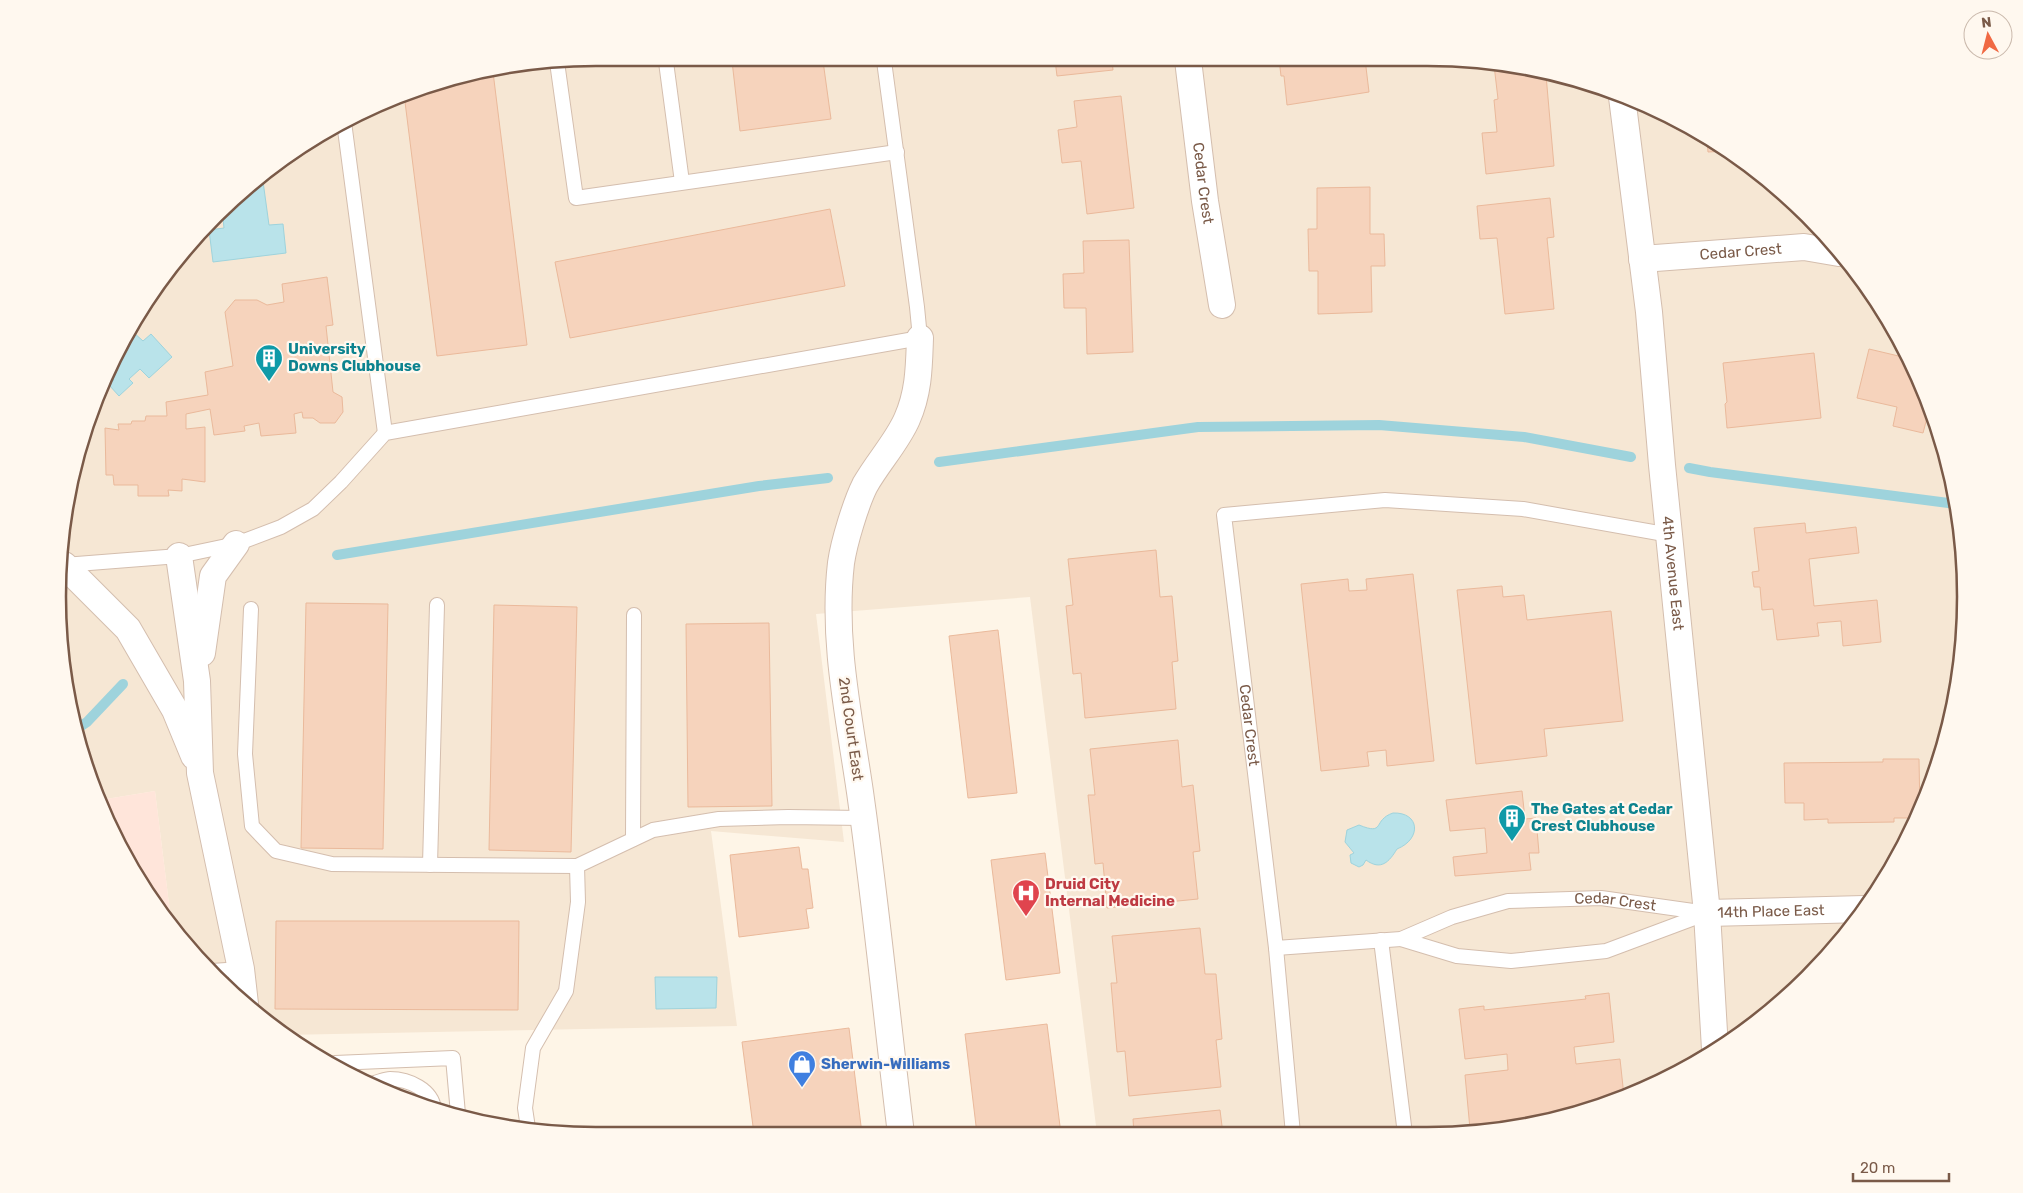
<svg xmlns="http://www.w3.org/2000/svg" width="2023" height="1193" viewBox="0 0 2023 1193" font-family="Rubik,sans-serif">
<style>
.residential{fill:#f6e7d4}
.commercial{fill:#ffe5da}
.water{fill:#b9e3ea;stroke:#9ed3dc}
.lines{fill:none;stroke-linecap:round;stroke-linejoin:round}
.stream{stroke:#9ed3dc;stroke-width:10}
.building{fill:#f6d3bc;stroke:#eab99b}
.lane-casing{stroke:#d4beae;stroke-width:16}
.street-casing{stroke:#d4beae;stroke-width:28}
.lane{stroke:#fff;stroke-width:14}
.street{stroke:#fff;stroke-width:26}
.labels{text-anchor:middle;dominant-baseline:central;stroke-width:4.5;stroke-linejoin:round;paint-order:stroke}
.street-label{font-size:15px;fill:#7a5a48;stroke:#fff8ef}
.culture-label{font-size:15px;font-weight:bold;fill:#0d838f;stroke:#fff8ef;text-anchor:start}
.health-label{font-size:15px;font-weight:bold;fill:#be3a42;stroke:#fff8ef;text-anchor:start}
.shop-label{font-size:15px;font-weight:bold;fill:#366cbe;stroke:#fff8ef;text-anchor:start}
.rim{fill:none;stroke:#7a5a48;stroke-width:2.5}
</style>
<rect width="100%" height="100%" fill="#fef5e7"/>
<!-- residential -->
<path class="residential" d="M1462,59L1599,86L1726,148L1807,215L1874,297L1924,390L1955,491L1965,596L1955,701L1925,802L1875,896L1807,978L1696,1063L1599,1107L1462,1134H1097L1030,597L816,614L844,842L711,831L737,1026L284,1035L241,1002L172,928L155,791L100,800L86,770L59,631L62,526L76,457L113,358L148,297L215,216L269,169L358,113L424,86L526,62Z"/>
<!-- commercial -->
<path class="commercial" d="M155,791L172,928L130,866L100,800Z"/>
<!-- water -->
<path class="water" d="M262,174L269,225L283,224L286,253L213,262L209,230L224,228L222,209Z
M133,332L143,341L151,334L172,357L149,378L140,369L129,379L133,383L119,396L109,385L114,380L107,373C114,357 120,344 133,332Z
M1393,813C1420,812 1422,839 1397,849C1389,862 1381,871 1366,860L1363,865L1359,867L1351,863L1350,855L1354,853L1345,842L1347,830L1359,825C1386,836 1372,820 1393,813Z
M655,977H717L716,1008L656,1009Z"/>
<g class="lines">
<!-- stream -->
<path class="stream" d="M939,462L1198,427L1379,425L1524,437L1631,457
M1689,468L1710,472L1956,504
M337,555L759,486L828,478
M78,728L87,722L123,684"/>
</g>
<!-- building -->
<path class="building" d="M1279,59H1365L1369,92L1287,105L1284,76H1281Z
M1055,60H1112L1113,70L1057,76Z
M732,61H823L831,119L740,131Z
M1494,65L1546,75L1554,166L1486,174L1482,133L1497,132L1494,100L1498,99Z
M493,72L527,345L437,356L404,94L424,86L473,75Z
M1121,96L1134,208L1087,214L1081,161L1062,163L1058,130L1077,127L1074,101Z
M1707,139L1726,148L1735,156H1728L1727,151L1708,152Z
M1370,187V234H1384L1385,266H1371L1372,312L1318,314V271H1309L1308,229H1317V188Z
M1550,198L1554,237L1547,238L1554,309L1505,314L1497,238L1480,239L1477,206Z
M830,209L845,286L570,338L555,262Z
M1129,240L1133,352L1087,354L1086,308H1064L1063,274L1084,273L1083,241Z
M327,277L333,325L326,326L333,392L342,397L343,412L335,423H320L313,418H303L302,412L294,414L296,433L261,436L259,423L244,426L245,431L214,435L210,409L186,414V429L205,427V482L182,479V491L168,490L169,496H138V485H114L113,475H106L105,428L119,430L118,424H131L132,421H145L146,416H167L166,402L208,395L205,372L233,366L225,312L235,300H257L267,305L284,302L282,284Z
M1869,349L1907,358L1924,390L1932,415L1928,414L1923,433L1893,426L1897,407L1857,398Z
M1814,353L1821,418L1727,428L1725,404L1727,402L1723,363Z
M1805,523L1806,533L1856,527L1859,553L1809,559L1814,606L1877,600L1881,642L1843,646L1841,621L1817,623L1819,636L1777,640L1773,609L1762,610L1760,587H1754L1752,572L1759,571L1754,528Z
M1156,550L1160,597L1172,596L1178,661L1172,662L1176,709L1085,718L1081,673L1073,674L1066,606L1073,605L1068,559Z
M1413,574L1434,761L1387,766L1386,750L1367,752L1369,766L1321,771L1301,584L1348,579L1349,591L1367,590L1366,579Z
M1502,586L1503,597L1524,595L1527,620L1611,611L1623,721L1544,729L1547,756L1476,764L1457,590Z
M306,603L388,604L383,849L301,848Z
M494,605L577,607L571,852L489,850Z
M769,623L772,806L688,807L686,624Z
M998,630L1017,793L968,798L949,636Z
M1178,740L1182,787L1193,785L1200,851L1193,852L1198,899L1107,908L1103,863L1095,864L1088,795H1095L1090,749Z
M1883,759H1919L1920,812L1916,818H1894V822L1828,823V819L1804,820V803H1785L1784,763L1883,762Z
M1522,791L1525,819L1536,818L1539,853H1529L1531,870L1455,876L1453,857L1487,853L1485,828L1450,831L1446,800Z
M799,847L802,869H808L813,908L806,909L809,928L739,937L730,855Z
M1045,853L1060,973L1006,980L991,860Z
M276,921H519L518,1010L275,1009Z
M1200,928L1205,974H1216L1222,1039L1216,1040L1221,1087L1129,1096L1125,1051L1117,1052L1111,983H1117L1112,936Z
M1609,993L1614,1042L1574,1047L1576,1064L1620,1059L1624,1096L1599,1107L1560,1115L1500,1121L1501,1125L1470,1129L1465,1075L1508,1070L1507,1054L1465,1059L1459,1009L1484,1006V1010L1586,999L1585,996Z
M1047,1024L1061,1134H977L965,1034Z
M849,1028L862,1134H754L742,1042Z
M1220,1110L1223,1134H1134L1133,1119Z
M649,1127L650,1134H607V1133Z"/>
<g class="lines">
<!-- lane casing -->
<g class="lane-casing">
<g id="lane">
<path d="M557,62L576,198L897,152"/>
<path d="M666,62L682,182"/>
<path d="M344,122L385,433"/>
<path id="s1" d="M1670,535L1523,509L1385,500L1224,515L1276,948L1401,939L1452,917L1508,901L1601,898L1707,913"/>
<path d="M64,565L179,556L236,544L281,527L313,509L341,482L385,433L920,338L917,307L884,61"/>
<path d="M251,609L245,754L252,826L276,851L332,864L577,866"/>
<path d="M633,839L634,615"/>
<path d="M430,865L437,605"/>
<path d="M1401,939L1457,956L1511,961L1606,951L1705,914"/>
<path d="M1381,940L1405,1134"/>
<path d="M1276,948L1293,1134"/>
<path d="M212,971L241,969"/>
<path d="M335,1063L453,1058L458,1114"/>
<path d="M374,1083C379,1082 385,1079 390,1079C409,1079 432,1090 434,1109"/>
<path d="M528,1128L525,1108L533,1048L566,991L578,902L577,866L653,830L719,819L788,817L863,818"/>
</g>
</g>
<!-- street casing -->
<g class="street-casing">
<g id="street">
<path id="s2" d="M1188,60L1205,201L1222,305"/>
<path id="s3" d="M1622,97L1649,312L1662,465L1707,913L1715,1049"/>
<path id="s4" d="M1642,259L1804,247L1839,253"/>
<path d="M179,556L197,681L200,773L241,969L245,1004"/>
<path d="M64,565L128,629L175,710L194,756"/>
<path d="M202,653L213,576L236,544"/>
<path id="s5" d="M1707,913L1864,909"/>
<path d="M901,1134C887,1020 876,905 860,792C849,716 832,640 841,563C844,542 856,503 865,485C878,462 897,442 907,419C919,392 919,366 920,338"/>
</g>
</g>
<!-- lane -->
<use href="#lane" class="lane"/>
<!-- street -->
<use href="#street" class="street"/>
</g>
<!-- icons -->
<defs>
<g id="building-pin" transform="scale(1.4375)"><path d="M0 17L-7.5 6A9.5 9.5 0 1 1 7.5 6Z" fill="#0f9aa8" stroke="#fff8ef"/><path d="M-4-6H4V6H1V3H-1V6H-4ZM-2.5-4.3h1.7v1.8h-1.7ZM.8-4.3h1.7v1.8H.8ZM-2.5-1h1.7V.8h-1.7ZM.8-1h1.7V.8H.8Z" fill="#fff"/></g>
<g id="hospital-pin" transform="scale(1.4375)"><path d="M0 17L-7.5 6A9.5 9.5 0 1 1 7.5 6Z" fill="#e0444e" stroke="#fff8ef"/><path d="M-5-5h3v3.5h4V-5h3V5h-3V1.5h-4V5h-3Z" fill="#fff"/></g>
<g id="shop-pin" transform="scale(1.4375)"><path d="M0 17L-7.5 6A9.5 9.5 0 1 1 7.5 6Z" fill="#3f7fe0" stroke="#fff8ef"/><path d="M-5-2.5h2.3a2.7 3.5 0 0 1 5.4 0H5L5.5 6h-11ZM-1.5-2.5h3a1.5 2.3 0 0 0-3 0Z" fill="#fff"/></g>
</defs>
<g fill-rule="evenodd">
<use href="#building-pin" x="269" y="358"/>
<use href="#building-pin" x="1512" y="818"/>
<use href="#hospital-pin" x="1026" y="893"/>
<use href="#shop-pin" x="802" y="1064"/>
</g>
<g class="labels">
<!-- street labels -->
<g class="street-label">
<text stroke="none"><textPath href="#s2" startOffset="124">Cedar Crest</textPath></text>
<text stroke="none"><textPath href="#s4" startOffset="99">Cedar Crest</textPath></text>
<text stroke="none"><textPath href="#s3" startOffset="479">4th Avenue East</textPath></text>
<text stroke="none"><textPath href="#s1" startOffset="661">Cedar Crest</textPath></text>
<text transform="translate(851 729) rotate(82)">2nd Court East</text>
<text stroke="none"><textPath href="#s1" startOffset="1232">Cedar Crest</textPath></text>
<text stroke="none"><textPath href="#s5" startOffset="64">14th Place East</textPath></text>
</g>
<!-- culture labels -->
<g class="culture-label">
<text x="288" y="349">University<tspan x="288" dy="17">Downs Clubhouse</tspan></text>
<text x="1531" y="809">The Gates at Cedar<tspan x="1531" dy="17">Crest Clubhouse</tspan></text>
</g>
<!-- health labels -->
<g class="health-label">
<text x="1045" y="884">Druid City<tspan x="1045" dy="17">Internal Medicine</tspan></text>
</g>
<!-- shop labels -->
<g class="shop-label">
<text x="821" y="1064">Sherwin-Williams</text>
</g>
</g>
<!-- crop -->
<path d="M0 0H2023V1193H0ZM596 66H1427A530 530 0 0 1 1957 596V597A530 530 0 0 1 1427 1127H596A530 530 0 0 1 66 597V596A530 530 0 0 1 596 66Z" fill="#fff8ef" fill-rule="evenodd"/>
<path class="rim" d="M596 66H1427A530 530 0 0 1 1957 596V597A530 530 0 0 1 1427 1127H596A530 530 0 0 1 66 597V596A530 530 0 0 1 596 66Z"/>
<!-- north arrow -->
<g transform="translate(1988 35) rotate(353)"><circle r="24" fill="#fff8ef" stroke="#cab9ac"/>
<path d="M0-4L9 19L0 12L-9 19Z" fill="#f06943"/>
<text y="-8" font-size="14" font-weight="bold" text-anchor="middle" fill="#7a5a48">N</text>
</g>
<!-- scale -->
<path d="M1853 1173v8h96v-8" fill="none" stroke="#7a5a48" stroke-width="2.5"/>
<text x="1860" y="1173" font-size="15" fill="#7a5a48" stroke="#fff8ef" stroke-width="4" paint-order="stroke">20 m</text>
</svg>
